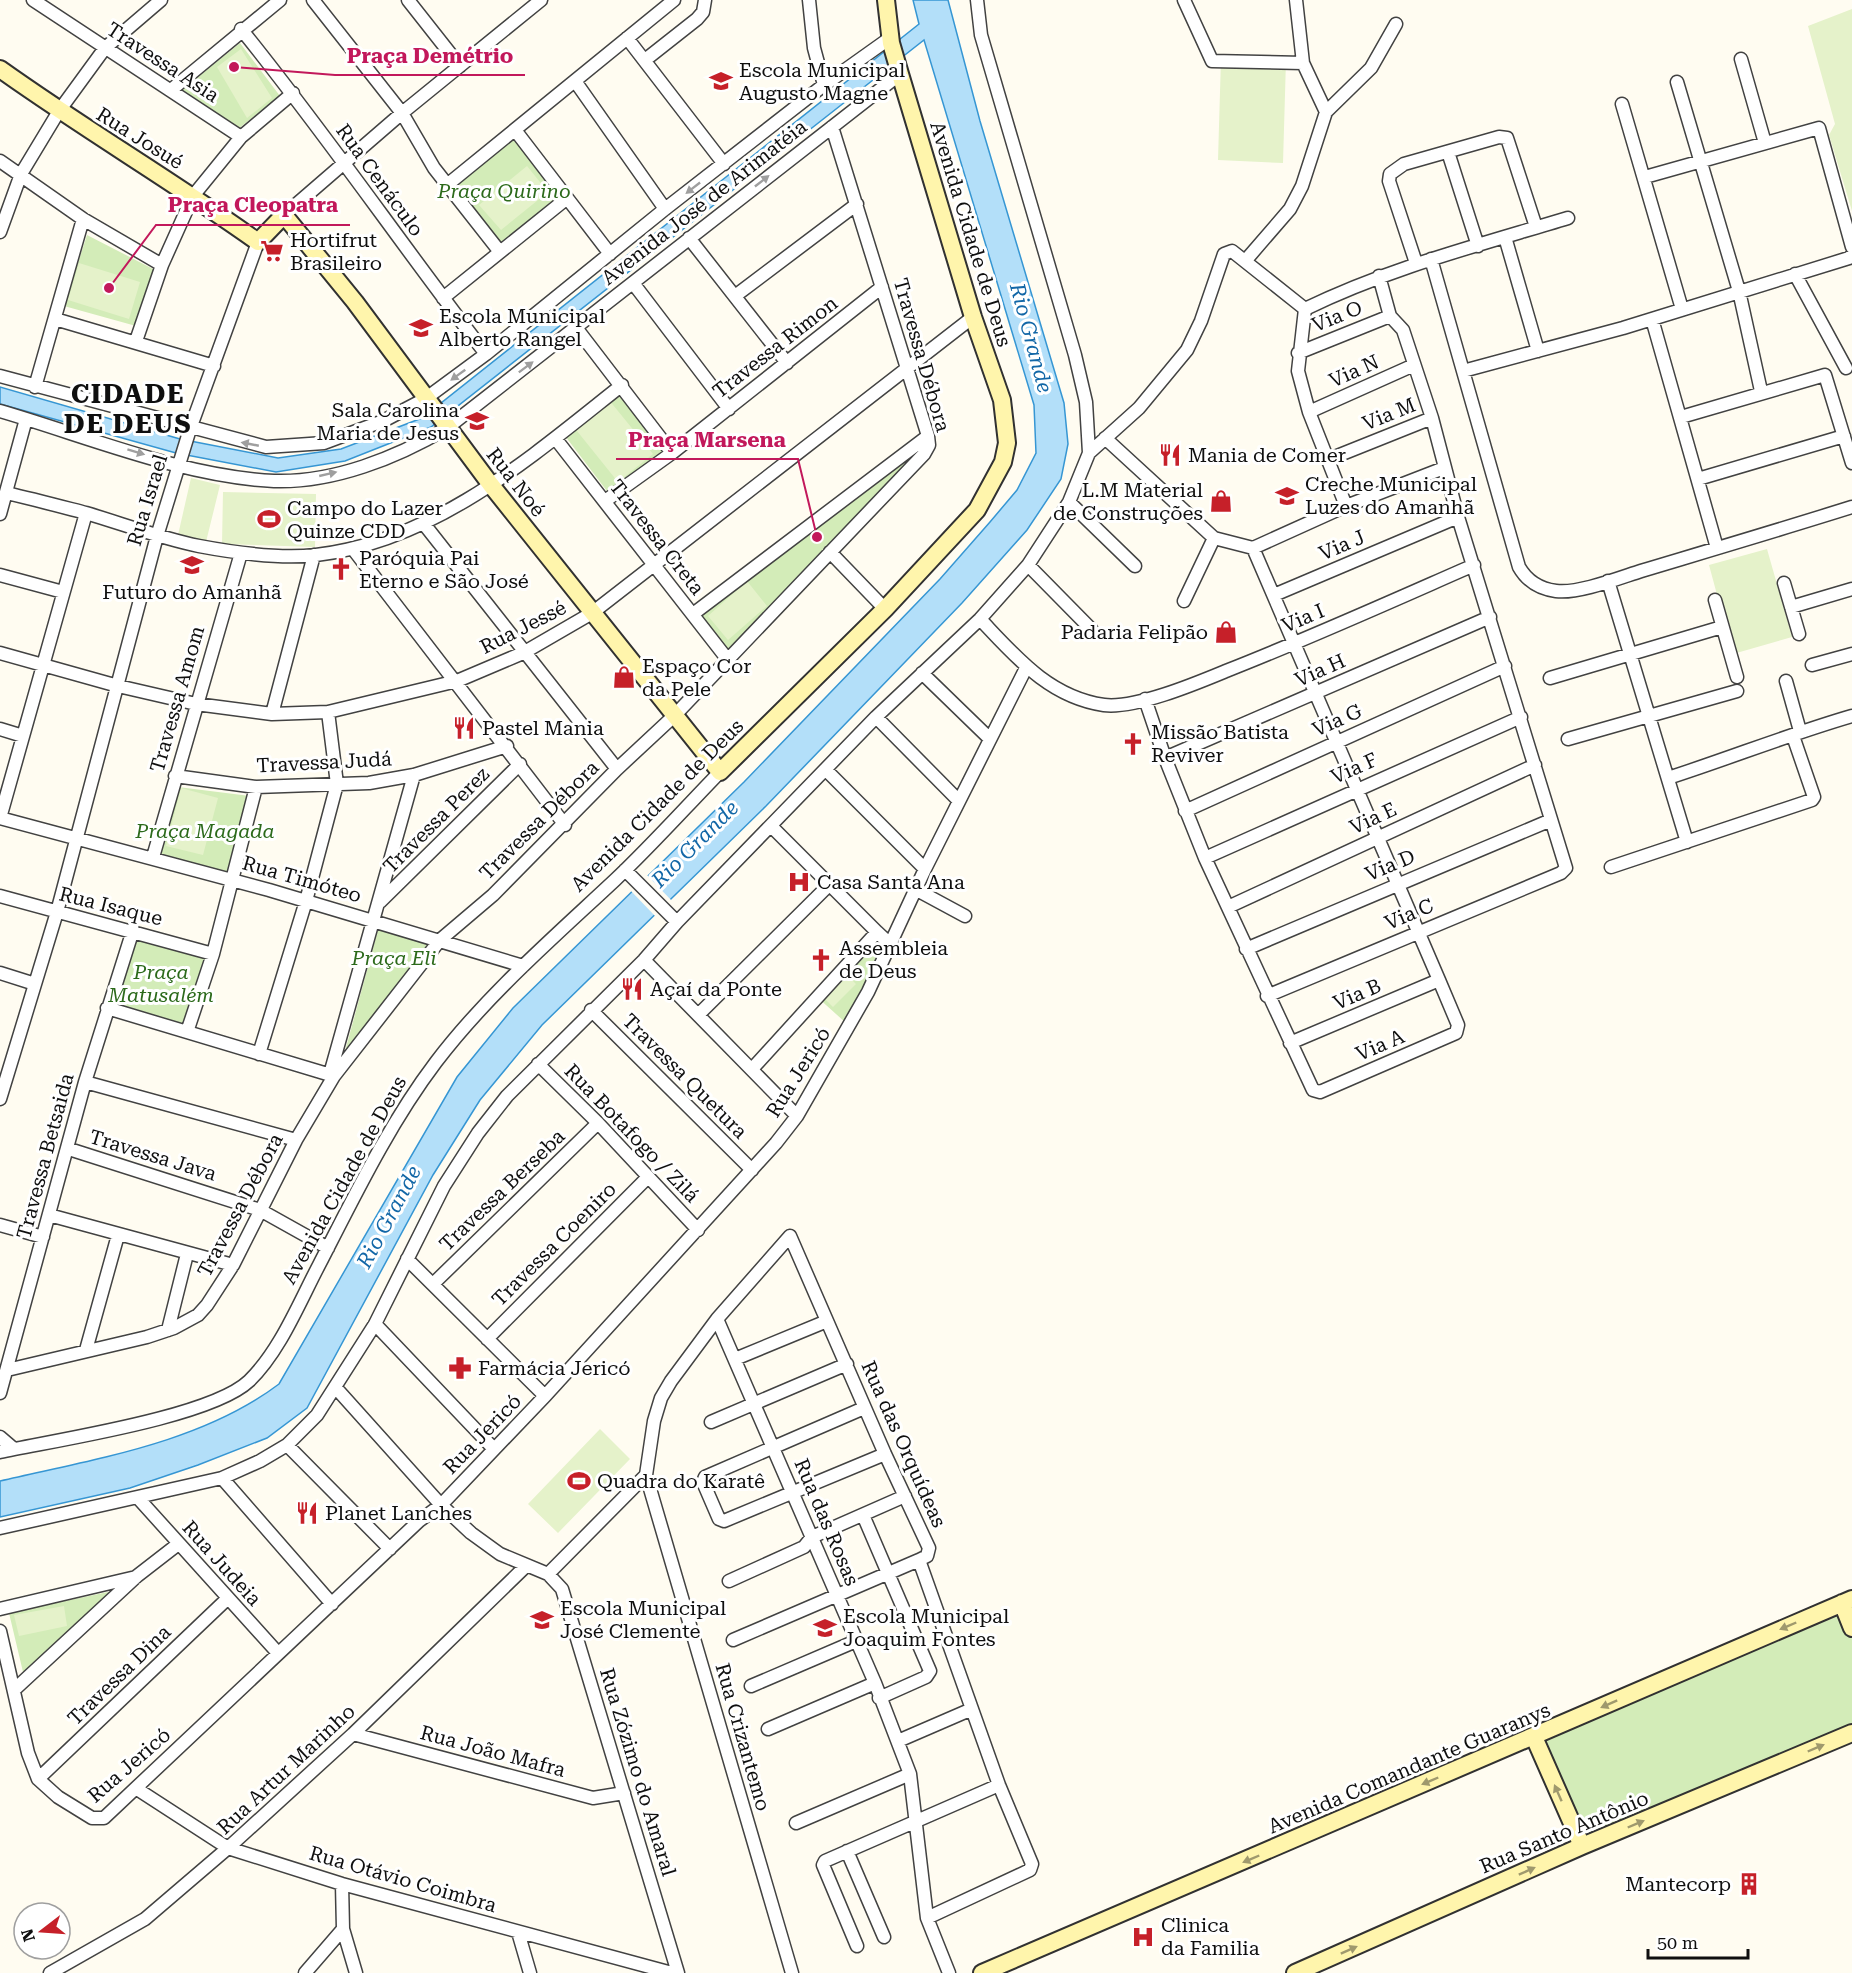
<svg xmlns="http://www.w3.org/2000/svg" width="1852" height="1973" viewBox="0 0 1852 1973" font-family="'Roboto Serif',serif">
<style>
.green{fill:#d3ecb8}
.pitch{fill:#e5f2ca}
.water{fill:#b3dff9;stroke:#3696d3;stroke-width:1.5}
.pier{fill:#fffcf1}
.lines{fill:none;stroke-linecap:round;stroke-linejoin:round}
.street-casing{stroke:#424242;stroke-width:15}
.secondary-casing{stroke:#313131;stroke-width:20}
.street{stroke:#fff;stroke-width:12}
.secondary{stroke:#fff5ac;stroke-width:16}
.oneway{fill:#9f9f9f}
.oneway2{fill:#9f996d}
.labels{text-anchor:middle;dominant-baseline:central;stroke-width:6;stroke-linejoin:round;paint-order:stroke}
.street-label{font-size:20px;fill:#0f0f0f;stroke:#fff}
.poi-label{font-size:20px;fill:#0f0f0f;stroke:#fff;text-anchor:start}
.park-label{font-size:20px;font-style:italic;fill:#2c6a1b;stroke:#fff}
.water-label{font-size:21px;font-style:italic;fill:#1267a7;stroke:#fff}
.district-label{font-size:26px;font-weight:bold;letter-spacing:1.5px;fill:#0f0f0f;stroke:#fff}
.leader{fill:none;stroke:#c2185b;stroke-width:2}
.callout-dot{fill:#c2185b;stroke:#fff;stroke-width:2}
.callout-label{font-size:21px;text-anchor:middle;font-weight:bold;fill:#c2185b;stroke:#fff;stroke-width:6;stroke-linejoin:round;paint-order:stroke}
</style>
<rect width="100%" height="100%" fill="#fffcf1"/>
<!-- green -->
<path class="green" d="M240,43L280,96L238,129L182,90Z
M517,133L561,194L498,246L451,185Z
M87,235L155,270L136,326L64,306Z
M616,392L664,451L610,495L562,432Z
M928,429L932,442L729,653L698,613Z
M178,787L250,796L231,874L159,857Z
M378,930L435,946L344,1055Z
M136,937L206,958L188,1028L112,1009Z
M883,939L866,982L846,1023L816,996Z
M122,1589L23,1672L9,1613Z
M1841,1604L1852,1632V1729L1586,1837L1544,1737Z"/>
<!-- pitch -->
<path class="pitch" d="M1852,9V211L1829,135L1835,124L1808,26Z
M241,49L272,98L247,118L217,67Z
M1221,58L1286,60L1283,163L1218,160Z
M527,166L548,192L501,230L479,205Z
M79,263L140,282L129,319L68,300Z
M609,400L653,454L618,482L573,426Z
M191,478L220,485L206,542L178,535Z
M223,492L316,494L315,547L222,544Z
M1767,549L1792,637L1733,654L1709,565Z
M747,581L767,606L728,640L708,616Z
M181,788L218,798L203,855L166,846Z
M844,972L856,984L833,1007L821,995Z
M600,1429L630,1459L558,1533L528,1504Z
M64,1606L67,1626L19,1636L14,1615Z"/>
<!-- water -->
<path class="water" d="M913,0H948L980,121L1064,403L1068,444L1061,479L1027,530L962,603L766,806L542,1025L480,1100L433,1175L307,1408L267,1438L198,1465L130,1488L0,1517V1481C94,1459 201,1443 279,1384L457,1077L513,1008L744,782L940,579L990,522L1017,490L1036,453L1034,405L924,40L431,427L345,461L276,472L176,453L0,404V387L180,439L278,458L341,449L422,418L919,24Z"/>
<!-- pier -->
<path class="pier" d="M646,874L672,901L656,917L630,890Z"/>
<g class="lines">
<!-- street casing -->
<g class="street-casing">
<path id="street" d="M33,0L241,137
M313,0L402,113L434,168L500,252
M408,0L460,66
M809,0L814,48L824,85
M977,0L981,35L1075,355L1086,402L1089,453
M1184,0L1212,61L1303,63
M1296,0L1303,63L1326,112
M241,29C327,135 403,247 486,354
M627,38L724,164
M1741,59L1765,143
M645,60L697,19L703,12L705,0
M575,81L665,209
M1677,82L1739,291L1761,391
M171,90L280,0
M1622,104L1682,309
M515,130L610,254
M1448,152L1478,246
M0,161L83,219L162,265
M1645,177L1819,128L1852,247
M447,185L674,0
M284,215L402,113L541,0
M0,232L21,174L59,111L105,48L161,0
M1505,237L1538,351
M689,238L787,363
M1431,259L1519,567C1527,581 1540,589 1556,591C1578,594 1619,578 1641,571C1711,550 1782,529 1852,507
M1246,260L1290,209L1302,186L1326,112L1371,68L1396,24
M1416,263L1389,181L1390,174L1404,164L1499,137L1507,138L1536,227
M1795,274L1846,368
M633,283L729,409
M735,296L857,204
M443,298L566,199
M1305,309C1389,268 1479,245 1568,218
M1305,309L1298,371L1309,412L1346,506
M55,319L214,366
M1652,319L1717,548
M577,329L672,453
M136,341L162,265L193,196L241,137L293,93
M1298,353L1390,316
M1463,371L1623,328L1849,258L1852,255
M0,376L266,447L324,443L383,421L425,399L486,354L665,209L824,85L890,38
M35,387L83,219
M0,411C86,436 184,477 274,481C333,483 396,458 447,428L900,74
M1309,412L1414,365
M1681,417L1825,375L1852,463
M555,438L728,660
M1105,438L1214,538L1253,548L1439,980L1458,1025L1456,1033L1320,1092L1313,1090L1205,858L1165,758L1145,699
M1327,460L1432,418
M1698,479L1844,436
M6,493C33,499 59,506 86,513C123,524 160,538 199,546C236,553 279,559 316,555C436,541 531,457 622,385
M605,501L672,453L882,287
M1069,502L1135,566
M0,514L26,419
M424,524L617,769
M1253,548L1346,506L1444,468
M353,549L565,825
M830,552L885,609
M1028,565L1092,630
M0,575L63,592
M1608,581L1687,842
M1784,583L1799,634
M1274,595L1458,517
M1715,600L1737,677
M1184,601L1214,538
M1791,607L1852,589
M693,614L928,436
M980,619C1016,657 1049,697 1104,705C1135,709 1197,683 1226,671C1310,638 1392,601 1474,565
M0,653L118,686L196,704L272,714L328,712L457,681L523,653L592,613L973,317
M1812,665L1852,654
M922,673L990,739
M1550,678L1722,627
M1786,681L1800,731
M272,714L314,555
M876,717L958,800
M0,729L23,736
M1568,739L1737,691
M1165,758L1490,617
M827,771L925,869
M175,776L256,787L369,783L414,775L507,746
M1668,778C1730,758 1790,734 1852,716
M1185,811L1505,666
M0,818L269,890L523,966
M0,818L86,513
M772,827L877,932
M153,857L241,553
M1205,858L1521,717
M1611,867L1812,800L1814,797L1793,736
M625,870L677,922
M915,889L965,916
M0,896L213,954
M380,902L520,764
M1228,907L1535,765
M1246,949L1551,820
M644,960L797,1116
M0,973L35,984
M1267,996L1561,873L1566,868L1458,517L1432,418L1403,330L1390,316L1379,276
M107,1008L334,1076
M591,1010L752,1170
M699,1014L829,885
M187,1032L213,954L256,787
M1290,1043L1439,980
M259,1054L306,901L337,784L328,712
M538,1064L598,1123L698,1230
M752,1069L877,932L892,946
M330,1074L414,775
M85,1082L296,1140
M0,1099L57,912L157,536L190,429L258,242
M69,1149L260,1210L328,1248
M49,1215L233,1265
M0,1225L43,1237
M407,1259L545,1396
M433,1284L598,1123
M717,1319L875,1683L910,1774L927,1918L949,1973
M375,1324L494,1449
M168,1330L187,1254
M487,1339L648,1177
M86,1350L118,1235
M735,1359L827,1321
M7,1370L147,1337L174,1328L198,1315L207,1305L233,1265L296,1140L334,1076L440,940L493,895L617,769L675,715L924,454L929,445L928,436L832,127
M336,1388L441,1505L471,1533L500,1554L548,1574L562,1589L678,1973
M0,1393L85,1082L133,930
M864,1408L705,1477L703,1482L719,1519L724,1521L885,1454
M711,1422L847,1364
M0,1437L14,1449
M287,1445L390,1549
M0,1452C56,1440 211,1417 249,1381C280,1351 299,1303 319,1265C354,1197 389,1124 436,1062C487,995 553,938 615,880C651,846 685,808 720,772
M222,1478L332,1604
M138,1498L277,1652
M863,1515L930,1671L926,1677L879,1698
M0,1528L222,1478L260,1461L287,1445L317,1415L375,1324L444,1186L478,1133L507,1096L644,960L677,922L876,717L980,619L1028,565L1069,502L1089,453L1139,408L1187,350L1201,321L1224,254L1232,251L1305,309
M548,1574L646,1475
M729,1581L804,1547L812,1537L905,1496
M0,1609L136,1577
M0,1631L28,1753L38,1779L58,1797L92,1818H104L419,1521L441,1505L545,1396L776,1143L797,1116L868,992L925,869L1026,668
M733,1640L919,1560
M751,1686L856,1641
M14,1690L137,1576L177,1545
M768,1729L875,1683
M353,1734L593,1798L624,1793
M898,1741L972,1709
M38,1779L227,1599
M137,1789L228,1848L342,1884L672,1973
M796,1823L910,1774
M847,1851L884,1937
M342,1884L343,1929L356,1973
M518,1932L530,1973
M857,1946L823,1865L825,1861L999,1785
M50,1973L145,1919L228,1848L353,1734L526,1566
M305,1973L343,1929
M792,1973L646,1475L654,1421L661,1398L671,1381L717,1319L790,1236L885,1454L929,1548L927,1556L919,1560L999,1785L1032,1864L1030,1870L927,1918"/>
</g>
<!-- secondary casing -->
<g class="secondary-casing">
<path id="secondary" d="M0,69C84,129 174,182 258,242L284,215L355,302L491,485L720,772L885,609L977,510L1003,462L1007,443L1002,400L973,317L900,74L891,43L886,0
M1842,1603L1852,1628
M1534,1737L1582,1846
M982,1973L1852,1599
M1295,1973L1582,1846L1852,1733"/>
</g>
<!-- street -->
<use href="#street" class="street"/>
<!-- secondary -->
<use href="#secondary" class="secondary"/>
</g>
<!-- one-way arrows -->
<defs><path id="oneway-solid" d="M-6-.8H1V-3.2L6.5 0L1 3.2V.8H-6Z" transform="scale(1.5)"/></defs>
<g class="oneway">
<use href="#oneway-solid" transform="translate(762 181) rotate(-38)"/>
<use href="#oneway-solid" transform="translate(693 188) rotate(142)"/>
<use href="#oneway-solid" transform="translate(526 367) rotate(-37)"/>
<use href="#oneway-solid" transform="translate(458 375) rotate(144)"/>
<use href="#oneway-solid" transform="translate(250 444) rotate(-169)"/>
<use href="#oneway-solid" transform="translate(136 452) rotate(17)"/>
<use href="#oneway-solid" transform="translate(328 474) rotate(-13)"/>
</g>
<g class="oneway2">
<use href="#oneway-solid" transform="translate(1788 1626) rotate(157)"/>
<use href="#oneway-solid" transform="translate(1609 1704) rotate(156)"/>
<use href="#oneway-solid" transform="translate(1816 1748) rotate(-23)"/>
<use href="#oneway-solid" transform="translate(1430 1781) rotate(157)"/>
<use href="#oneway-solid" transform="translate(1558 1793) rotate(-114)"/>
<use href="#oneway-solid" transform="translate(1636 1824) rotate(-23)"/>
<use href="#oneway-solid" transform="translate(1251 1859) rotate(157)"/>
<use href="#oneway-solid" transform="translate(1527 1871) rotate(-24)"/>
<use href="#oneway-solid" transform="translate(1349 1950) rotate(-24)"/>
</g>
<!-- icons -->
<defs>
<g id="school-bare" transform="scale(1.8)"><path d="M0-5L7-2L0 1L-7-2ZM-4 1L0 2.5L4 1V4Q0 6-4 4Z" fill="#c62029" stroke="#fff" stroke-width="2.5" paint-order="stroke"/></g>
<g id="supermarket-bare" transform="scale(1.8)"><path d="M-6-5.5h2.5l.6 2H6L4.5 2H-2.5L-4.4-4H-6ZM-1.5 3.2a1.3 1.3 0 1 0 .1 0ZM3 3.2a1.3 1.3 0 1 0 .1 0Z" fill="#c62029" stroke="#fff" stroke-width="2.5" paint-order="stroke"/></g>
<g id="restaurant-bare" transform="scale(1.8)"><path d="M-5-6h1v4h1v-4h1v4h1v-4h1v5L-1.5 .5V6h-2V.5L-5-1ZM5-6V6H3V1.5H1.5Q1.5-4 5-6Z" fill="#c62029" stroke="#fff" stroke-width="2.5" paint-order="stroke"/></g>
<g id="shop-bare" transform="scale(1.8)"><path d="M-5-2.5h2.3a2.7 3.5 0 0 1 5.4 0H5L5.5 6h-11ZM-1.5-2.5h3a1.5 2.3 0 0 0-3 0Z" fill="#c62029" stroke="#fff" stroke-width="2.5" paint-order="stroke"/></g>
<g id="stadium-bare" transform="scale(1.8)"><path d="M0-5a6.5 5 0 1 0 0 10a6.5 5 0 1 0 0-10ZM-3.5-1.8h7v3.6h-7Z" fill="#c62029" stroke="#fff" stroke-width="2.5" paint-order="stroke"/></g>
<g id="church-bare" transform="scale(1.8)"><path d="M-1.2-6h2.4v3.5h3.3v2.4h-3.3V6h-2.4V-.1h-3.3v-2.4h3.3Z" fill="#c62029" stroke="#fff" stroke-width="2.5" paint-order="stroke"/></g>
<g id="hospital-bare" transform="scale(1.8)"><path d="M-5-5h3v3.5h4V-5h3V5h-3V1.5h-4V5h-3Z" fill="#c62029" stroke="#fff" stroke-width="2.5" paint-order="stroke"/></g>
<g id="pharmacy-bare" transform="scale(1.8)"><path d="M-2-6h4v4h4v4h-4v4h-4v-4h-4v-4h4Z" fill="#c62029" stroke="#fff" stroke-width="2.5" paint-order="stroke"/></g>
<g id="building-bare" transform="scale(1.8)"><path d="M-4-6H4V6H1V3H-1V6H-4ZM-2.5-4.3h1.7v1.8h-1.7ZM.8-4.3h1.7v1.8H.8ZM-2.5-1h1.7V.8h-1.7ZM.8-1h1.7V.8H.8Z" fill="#c62029" stroke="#fff" stroke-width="2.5" paint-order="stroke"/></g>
</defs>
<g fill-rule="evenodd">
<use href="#school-bare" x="721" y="81"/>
<use href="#supermarket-bare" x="272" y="251"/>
<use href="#school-bare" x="421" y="328"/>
<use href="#school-bare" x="477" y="421"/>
<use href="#restaurant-bare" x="1170" y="455"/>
<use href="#school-bare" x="1287" y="496"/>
<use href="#shop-bare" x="1221" y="501"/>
<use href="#stadium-bare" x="269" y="519"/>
<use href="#school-bare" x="192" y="565"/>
<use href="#church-bare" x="341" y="569"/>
<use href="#shop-bare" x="1226" y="632"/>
<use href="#shop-bare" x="624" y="677"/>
<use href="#restaurant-bare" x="464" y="728"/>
<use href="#church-bare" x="1133" y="744"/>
<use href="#hospital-bare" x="799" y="882"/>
<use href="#church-bare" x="821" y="960"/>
<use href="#restaurant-bare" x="632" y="989"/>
<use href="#pharmacy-bare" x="460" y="1368"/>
<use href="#stadium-bare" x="579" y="1481"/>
<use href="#restaurant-bare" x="307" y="1513"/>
<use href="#school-bare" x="542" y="1620"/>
<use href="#school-bare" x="825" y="1628"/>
<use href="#building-bare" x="1749" y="1884"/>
<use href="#hospital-bare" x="1143" y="1937"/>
</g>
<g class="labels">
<!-- street labels -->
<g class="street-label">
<text transform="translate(163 62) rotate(33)">Travessa Asia</text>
<text transform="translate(140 138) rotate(32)">Rua Josué</text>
<text transform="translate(380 180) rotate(54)">Rua Cenáculo</text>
<text transform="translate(704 202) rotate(-38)">Avenida José de Arimatéia</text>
<text transform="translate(971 234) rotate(73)">Avenida Cidade de Deus</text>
<text transform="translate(1337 316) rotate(-22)">Via O</text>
<text transform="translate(775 347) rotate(-38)">Travessa Rimon</text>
<text transform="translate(922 355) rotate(74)">Travessa Débora</text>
<text transform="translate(1354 371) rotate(-24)">Via N</text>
<text transform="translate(1389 414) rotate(-22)">Via M</text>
<text transform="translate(516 482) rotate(52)">Rua Noé</text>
<text transform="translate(147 500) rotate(-73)">Rua Israel</text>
<text transform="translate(657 537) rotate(52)">Travessa Creta</text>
<text transform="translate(1342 545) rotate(-23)">Via J</text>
<text transform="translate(1303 618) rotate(-23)">Via I</text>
<text transform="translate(523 627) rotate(-27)">Rua Jessé</text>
<text transform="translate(1320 670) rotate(-24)">Via H</text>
<text transform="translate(177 699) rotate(-74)">Travessa Amom</text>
<text transform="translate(1337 720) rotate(-24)">Via G</text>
<text transform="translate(324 762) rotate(-3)">Travessa Judá</text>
<text transform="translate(1354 768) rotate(-24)">Via F</text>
<text transform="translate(657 805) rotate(-45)">Avenida Cidade de Deus</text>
<text transform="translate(1373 818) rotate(-25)">Via E</text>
<text transform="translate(436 820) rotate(-45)">Travessa Perez</text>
<text transform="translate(539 820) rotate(-45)">Travessa Débora</text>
<text transform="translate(1390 865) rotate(-23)">Via D</text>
<text transform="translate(302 879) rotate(16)">Rua Timóteo</text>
<text transform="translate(111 906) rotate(14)">Rua Isaque</text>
<text transform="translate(1409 914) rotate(-23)">Via C</text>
<text transform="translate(1357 994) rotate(-23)">Via B</text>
<text transform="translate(1380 1045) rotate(-23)">Via A</text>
<text transform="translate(798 1072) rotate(-58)">Rua Jericó</text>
<text transform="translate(685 1076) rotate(45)">Travessa Quetura</text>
<text transform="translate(632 1133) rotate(46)">Rua Botafogo / Zilá</text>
<text transform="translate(153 1155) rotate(17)">Travessa Java</text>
<text transform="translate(45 1156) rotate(-75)">Travessa Betsaida</text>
<text transform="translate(344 1180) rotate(-61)">Avenida Cidade de Deus</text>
<text transform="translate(502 1190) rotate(-44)">Travessa Berseba</text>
<text transform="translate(240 1205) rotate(-62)">Travessa Débora</text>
<text transform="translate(554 1244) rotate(-45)">Travessa Coeniro</text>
<text transform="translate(482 1434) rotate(-46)">Rua Jericó</text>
<text transform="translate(904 1444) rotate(66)">Rua das Orquídeas</text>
<text transform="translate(827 1522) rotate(67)">Rua das Rosas</text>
<text transform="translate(222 1563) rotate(48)">Rua Judeia</text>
<text transform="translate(119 1675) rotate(-44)">Travessa Dina</text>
<text transform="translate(743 1737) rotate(74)">Rua Crizantemo</text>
<text transform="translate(493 1751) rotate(15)">Rua João Mafra</text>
<text transform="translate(129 1765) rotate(-41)">Rua Jericó</text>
<text transform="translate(1409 1768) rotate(-23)">Avenida Comandante Guaranys</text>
<text transform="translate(286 1769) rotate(-43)">Rua Artur Marinho</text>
<text transform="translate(638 1772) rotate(73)">Rua Zózimo do Amaral</text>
<text transform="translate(1564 1832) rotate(-23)">Rua Santo Antônio</text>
<text transform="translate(403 1879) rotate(16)">Rua Otávio Coimbra</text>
</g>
<!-- poi labels -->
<g class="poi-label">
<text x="739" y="70">Escola Municipal<tspan x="739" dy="23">Augusto Magne</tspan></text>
<text x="290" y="240">Hortifrut<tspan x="290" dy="23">Brasileiro</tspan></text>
<text x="439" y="316">Escola Municipal<tspan x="439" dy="23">Alberto Rangel</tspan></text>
<text x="459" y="410" text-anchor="end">Sala Carolina<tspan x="459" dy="23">Maria de Jesus</tspan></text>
<text x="1188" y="455">Mania de Comer</text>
<text x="1305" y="484">Creche Municipal<tspan x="1305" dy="23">Luzes do Amanhã</tspan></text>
<text x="1203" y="490" text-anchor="end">L.M Material<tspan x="1203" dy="23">de Construções</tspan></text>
<text x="287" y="508">Campo do Lazer<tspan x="287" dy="23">Quinze CDD</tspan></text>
<text x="359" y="558">Paróquia Pai<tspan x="359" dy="23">Eterno e São José</tspan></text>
<text x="192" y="592" text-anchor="middle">Futuro do Amanhã</text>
<text x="1208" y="632" text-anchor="end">Padaria Felipão</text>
<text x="642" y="666">Espaço Cor<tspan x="642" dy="23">da Pele</tspan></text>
<text x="482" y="728">Pastel Mania</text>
<text x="1151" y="732">Missão Batista<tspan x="1151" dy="23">Reviver</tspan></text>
<text x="817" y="882">Casa Santa Ana</text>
<text x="839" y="948">Assembleia<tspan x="839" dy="23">de Deus</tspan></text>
<text x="650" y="989">Açaí da Ponte</text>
<text x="478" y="1368">Farmácia Jericó</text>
<text x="597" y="1481">Quadra do Karatê</text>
<text x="325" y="1513">Planet Lanches</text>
<text x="560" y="1608">Escola Municipal<tspan x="560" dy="23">José Clemente</tspan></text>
<text x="843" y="1616">Escola Municipal<tspan x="843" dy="23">Joaquim Fontes</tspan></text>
<text x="1731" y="1884" text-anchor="end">Mantecorp</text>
<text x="1161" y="1925">Clinica<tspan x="1161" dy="23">da Familia</tspan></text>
</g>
<!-- park labels -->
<g class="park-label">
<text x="504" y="191">Praça Quirino</text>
<text x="205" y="831">Praça Magada</text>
<text x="394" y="958">Praça Eli</text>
<text x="161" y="972">Praça<tspan x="161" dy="23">Matusalém</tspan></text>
</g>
<!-- water labels -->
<g class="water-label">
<text transform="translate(1031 338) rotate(75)">Rio Grande</text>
<text transform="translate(695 844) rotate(-45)">Rio Grande</text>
<text transform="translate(389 1217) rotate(-62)">Rio Grande</text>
</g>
<!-- district labels -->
<g class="district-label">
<text x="128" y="394">CIDADE<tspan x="128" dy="30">DE DEUS</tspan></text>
</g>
</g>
<!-- callouts -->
<path class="leader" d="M234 67L335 75H525M109 288L156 225H350M817 537L798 459H616"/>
<g class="callout-dot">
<circle cx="234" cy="67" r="6"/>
<circle cx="109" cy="288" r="6"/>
<circle cx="817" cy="537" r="6"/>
</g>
<g class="callout-label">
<text x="430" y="63">Praça Demétrio</text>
<text x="253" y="212">Praça Cleopatra</text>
<text x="707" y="447">Praça Marsena</text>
</g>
<!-- north arrow -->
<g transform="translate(42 1931) rotate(253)"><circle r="28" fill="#ffffff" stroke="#9f9f9f" stroke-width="1.5"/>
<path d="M0-4.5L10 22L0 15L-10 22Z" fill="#c62029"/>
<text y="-9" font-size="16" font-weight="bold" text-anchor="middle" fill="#0f0f0f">N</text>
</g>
<!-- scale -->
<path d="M1648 1949v9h100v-9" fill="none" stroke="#0f0f0f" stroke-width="3"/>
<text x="1657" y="1949" font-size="18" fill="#0f0f0f" stroke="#ffffff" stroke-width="4.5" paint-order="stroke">50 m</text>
</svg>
